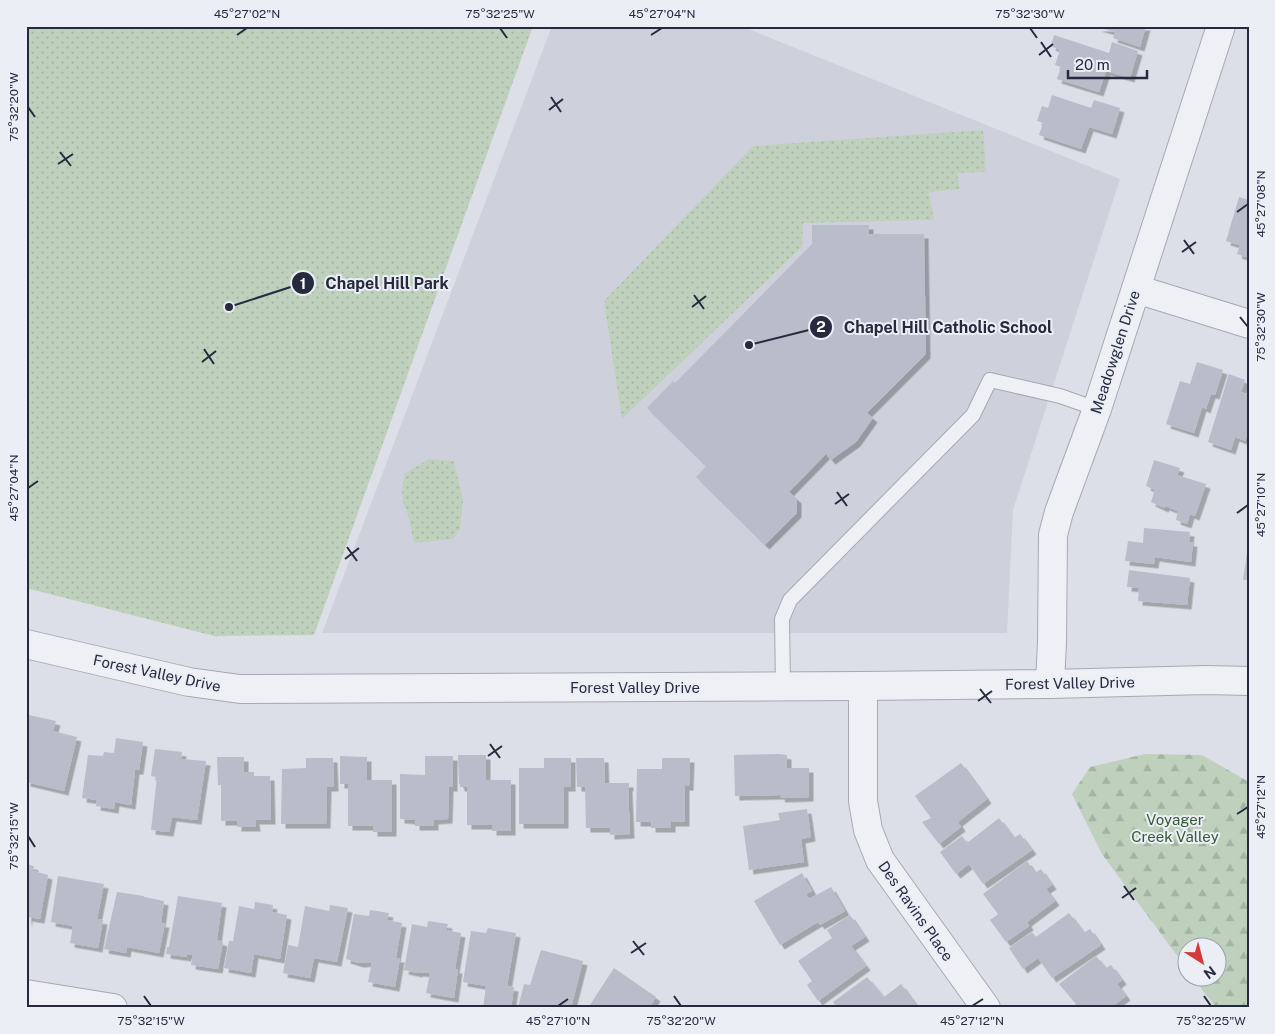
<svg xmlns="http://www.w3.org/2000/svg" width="1275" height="1034" viewBox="0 0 1275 1034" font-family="'Public Sans',sans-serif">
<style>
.built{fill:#ced1dc}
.forest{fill:url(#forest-firs)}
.park{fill:url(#park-dots)}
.building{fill:#b9bdca;filter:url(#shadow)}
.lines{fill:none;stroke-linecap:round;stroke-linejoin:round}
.service-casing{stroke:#a5a9b4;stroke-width:16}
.minor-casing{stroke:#a5a9b4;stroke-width:30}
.tertiary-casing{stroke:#a5a9b4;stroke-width:30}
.service{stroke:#eff0f5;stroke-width:14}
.minor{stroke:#eff0f5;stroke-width:28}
.tertiary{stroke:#eff0f5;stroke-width:28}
.ticks{fill:none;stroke:#252a3e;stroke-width:2}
.labels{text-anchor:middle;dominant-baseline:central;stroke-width:4;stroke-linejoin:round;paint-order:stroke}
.street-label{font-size:15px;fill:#252a3e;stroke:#ebeef5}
.park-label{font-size:15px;fill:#335a32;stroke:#ebeef5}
.leader{fill:none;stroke:#252a3e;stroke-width:2}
.callout-dot{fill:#252a3e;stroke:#ebeef5;stroke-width:2}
.mark-label{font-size:15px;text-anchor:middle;font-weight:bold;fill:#fff}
.callout-label{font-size:16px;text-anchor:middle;font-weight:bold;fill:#252a3e;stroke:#ebeef5;stroke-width:4;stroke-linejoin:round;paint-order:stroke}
.neatline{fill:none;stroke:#252a3e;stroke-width:2}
.ticks-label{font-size:12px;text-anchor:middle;fill:#252a3e}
</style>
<defs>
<pattern id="forest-firs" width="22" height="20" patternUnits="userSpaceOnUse" patternTransform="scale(1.25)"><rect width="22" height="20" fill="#bfd1bd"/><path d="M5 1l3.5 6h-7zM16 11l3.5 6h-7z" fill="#a4b4a4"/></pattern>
<pattern id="park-dots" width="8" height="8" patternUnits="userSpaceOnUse" patternTransform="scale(1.25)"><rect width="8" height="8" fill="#bfd1bd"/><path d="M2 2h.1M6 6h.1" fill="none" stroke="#a4b4a4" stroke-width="1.8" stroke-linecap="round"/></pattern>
<filter id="shadow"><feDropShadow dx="4.5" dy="4.5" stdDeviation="0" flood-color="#0004"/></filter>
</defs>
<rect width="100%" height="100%" fill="#dcdfe7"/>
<!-- built -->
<path class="built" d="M552,26H741L1120,179L1013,510L1007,633H322Z"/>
<!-- forest -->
<path class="forest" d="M1145,754L1202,755L1249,782V1008H1216L1193,977L1218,976V946H1188L1187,969L1102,854L1072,794L1090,767Z"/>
<!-- park -->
<path class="park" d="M26,26H533L314,635L217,636L218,637L26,588Z
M983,130L986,172L957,173L960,189L929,192L934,220L803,223L802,247L622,419L604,301L753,146Z
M429,459L454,461L463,500L460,529L453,539L414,543L408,515L403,503L402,488L405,473Z"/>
<!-- building -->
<path class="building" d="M1146,26L1140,47L1113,38L1115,32L1097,27Z
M1054,35L1109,53L1112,42L1138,51L1130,78L1106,71L1099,92L1057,79L1061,67L1055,65L1060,50L1051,46Z
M1052,95L1091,108L1094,100L1120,108L1112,134L1089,127L1081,149L1039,135L1043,123L1037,121L1042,106L1048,108Z
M1239,197L1249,200V258L1237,254L1240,245L1226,241Z
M812,225H869V234H924L926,354L867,413L873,418L856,442L831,460L826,454L789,492L797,499V513L765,545L696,477L706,466L647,408L673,381L675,383L812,244Z
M1197,362L1223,370L1215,395L1211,394L1206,409L1202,407L1194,433L1166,424L1180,381L1190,384Z
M1229,374L1245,380L1241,392L1249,395V430L1245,441L1235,437L1231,450L1208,442Z
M1154,460L1180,468L1177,475L1206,484L1195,516L1190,514L1187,524L1176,520L1178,511L1165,506L1164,508L1151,502L1155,490L1146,486Z
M1144,528L1190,532L1189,542H1193L1191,562L1155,557L1154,564L1125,561L1128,541L1143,543Z
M1248,546H1249V580H1243Z
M1129,570L1190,578L1187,605L1138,601L1139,588L1127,587Z
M29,715L56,721L53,731L77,737L64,791L26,782V754L29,744H26V726Z
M116,738L143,742L139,770H135L131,805L115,802L114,809L96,806L97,800L82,798L88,755L103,756L104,752L114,753Z
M155,749L182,752L181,759L206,761L197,820L172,817L169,832L151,830L157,777L151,776Z
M779,754L787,755V768H809V797L781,798L780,795L735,796L734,755Z
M458,755H486V780H511V831H492V825H467V787H460V784H459Z
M340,756L367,757V780H392V832H373V826H348V784H340Z
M425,756H453V787H449L448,819L434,820V826H415V820L400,819V774L425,775Z
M217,757H244V772H254V776H270L271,820H255L256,827H237V821H221V785H218Z
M306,758H333L334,787H327L326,824H281L282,769L306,768Z
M544,758H571V787H564V824H519V768H544Z
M576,758H604L605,783H629V787H628L630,834L610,835V828H586L585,787H577Z
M662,758H690L689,786H685V822H671V828H651V822H636L637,769H662Z
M961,763L987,799L958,822L961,827L939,844L922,822L931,818L915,796Z
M807,809L811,837L801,839L804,862L749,870L743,826L780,820L778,813Z
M999,818L1014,838L1020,834L1032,850L983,884L969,864L956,874L940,852L962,836L967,843Z
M1027,861L1035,873L1041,869L1052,885L1046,889L1055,901L1027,922L1029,926L1006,942L990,920L998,914L983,894Z
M26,864L34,866L33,871L48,875L40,919L28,917L27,923Z
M802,873L812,891L806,894L809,899L831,887L845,911L820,925L818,922L780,945L754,901Z
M58,876L104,884L97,919L103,920L98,948L70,943L73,926L51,922Z
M117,892L144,896V897L164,901L161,923H165L159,953L127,947L126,953L104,949Z
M178,896L222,903L217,940L223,942L218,969L191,965L193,955L187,954V957L166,954L167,947H169Z
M255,902L273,905L272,912L287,915L280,959L254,954L251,973L224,968L229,941H233L239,906L254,909Z
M330,905L348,908L337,962L314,958L310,978L283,973L288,945L298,947L305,906L329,911Z
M370,910L389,913L387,920L402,923L396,958H400L395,987L368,982L372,962L359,963L346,959L354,914L369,916Z
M1069,913L1084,933L1090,929L1101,945L1052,978L1038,958L1023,969L1009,948L1032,932L1036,937Z
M850,915L865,937L851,946L866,966L818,1001L807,985L812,981L798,961L832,938L827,930Z
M428,921L448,924L446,930L461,933L455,969H458L454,998L426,993L430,973L418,972V973L404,970L412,924L427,927Z
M488,928L516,933L507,986L514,987L511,1008H483L486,986L463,982L471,931L486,933Z
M541,950L583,961L571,1008H518L524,984L530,985Z
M1096,956L1106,968L1111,965L1122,980L1117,984L1126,996L1110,1008H1071L1076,1004L1059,984Z
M614,968L656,997L649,1008H588Z
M867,977L884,997L901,984L917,1006L915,1008H837L833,1002Z"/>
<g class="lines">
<!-- service casing -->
<g class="service-casing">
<path id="service" d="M783,686L782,619L790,600L973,415L990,380L1060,396L1097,409"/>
</g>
<!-- minor casing -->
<g class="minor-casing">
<path id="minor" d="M1136,289L1249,324
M863,686V801L868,830L880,860L986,1008
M26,994L113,1008"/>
</g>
<!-- tertiary casing -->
<g class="tertiary-casing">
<path id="tertiary" d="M26,644L189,682L240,689L863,686L1050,684L1206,680L1249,681
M1050,684L1052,642L1053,535L1059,512L1097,409L1221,26"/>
</g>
<!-- service -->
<use href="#service" class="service"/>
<!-- minor -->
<use href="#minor" class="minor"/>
<!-- tertiary -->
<use href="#tertiary" class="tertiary"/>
</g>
<!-- ticks -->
<path class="ticks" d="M500,28L507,38M1030,28L1037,38M237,35L247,28M651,35L662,28M1041,42L1051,57M1039,55L1053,44M551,97L561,112M28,107L35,117M549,110L563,99M60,152L71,166M58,164L73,154M1237,212L1248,204M1184,240L1194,254M1182,252L1196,242M694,295L704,309M692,307L706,296M1240,317L1248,327M204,349L214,364M202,362L216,351M28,488L38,481M837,492L847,506M835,504L849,494M1237,513L1248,505M347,547L357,561M345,559L359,548M980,689L991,703M978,701L992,691M490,744L500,758M488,756L502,746M1237,814L1248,807M28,836L35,847M1124,886L1134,900M1122,898L1136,888M633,941L644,955M631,953L646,943M144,996L151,1006M674,996L681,1006M1204,996L1211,1006M558,1006L568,999M972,1006L983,999"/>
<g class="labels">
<!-- street labels -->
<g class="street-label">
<text transform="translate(1115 352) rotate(-72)">Meadowglen Drive</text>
<text transform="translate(157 673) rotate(12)">Forest Valley Drive</text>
<text transform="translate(1070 683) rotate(-1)">Forest Valley Drive</text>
<text x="635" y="687">Forest Valley Drive</text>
<text transform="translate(916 911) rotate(55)">Des Ravins Place</text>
</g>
<!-- park labels -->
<g class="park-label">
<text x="1175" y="819">Voyager<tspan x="1175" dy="17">Creek Valley</tspan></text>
</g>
</g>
<!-- callouts -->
<path class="leader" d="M229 307L303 283M749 345L821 327"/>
<g class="callout-dot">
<circle cx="229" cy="307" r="5"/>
<circle cx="749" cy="345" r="5"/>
<circle cx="303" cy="283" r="12"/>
<circle cx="821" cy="327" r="12"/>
</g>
<g class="mark-label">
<text x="303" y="289">1</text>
<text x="821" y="332">2</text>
</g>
<g class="callout-label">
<text x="387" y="289">Chapel Hill Park</text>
<text x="948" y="333">Chapel Hill Catholic School</text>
</g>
<!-- border -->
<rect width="1275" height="1034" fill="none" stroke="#ebeef5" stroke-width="55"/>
<!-- north arrow -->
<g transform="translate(1202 962) rotate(144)"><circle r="24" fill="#ebeef5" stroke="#9ca0ac"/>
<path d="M0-4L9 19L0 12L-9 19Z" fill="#d43a39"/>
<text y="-8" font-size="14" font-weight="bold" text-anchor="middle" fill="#252a3e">N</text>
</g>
<!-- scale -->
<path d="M1068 70v8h79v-8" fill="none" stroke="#252a3e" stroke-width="2.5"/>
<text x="1075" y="70" font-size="15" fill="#252a3e" stroke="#ebeef5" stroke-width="4" paint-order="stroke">20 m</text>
<rect x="28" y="28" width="1220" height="978" class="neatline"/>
<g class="ticks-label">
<text x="247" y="18">45°27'02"N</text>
<text x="500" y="18">75°32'25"W</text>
<text x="662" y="18">45°27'04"N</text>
<text x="1030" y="18">75°32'30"W</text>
<text transform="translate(14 107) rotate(-90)" y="4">75°32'20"W</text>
<text transform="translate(1261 204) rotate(-90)" y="4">45°27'08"N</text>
<text transform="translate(1261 327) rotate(-90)" y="4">75°32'30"W</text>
<text transform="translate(14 488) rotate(-90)" y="4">45°27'04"N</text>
<text transform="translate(1261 505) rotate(-90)" y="4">45°27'10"N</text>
<text transform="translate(1261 807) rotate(-90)" y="4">45°27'12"N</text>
<text transform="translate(14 836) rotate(-90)" y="4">75°32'15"W</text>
<text x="151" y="1025">75°32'15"W</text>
<text x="558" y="1025">45°27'10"N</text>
<text x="681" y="1025">75°32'20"W</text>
<text x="972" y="1025">45°27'12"N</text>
<text x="1211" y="1025">75°32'25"W</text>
</g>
</svg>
